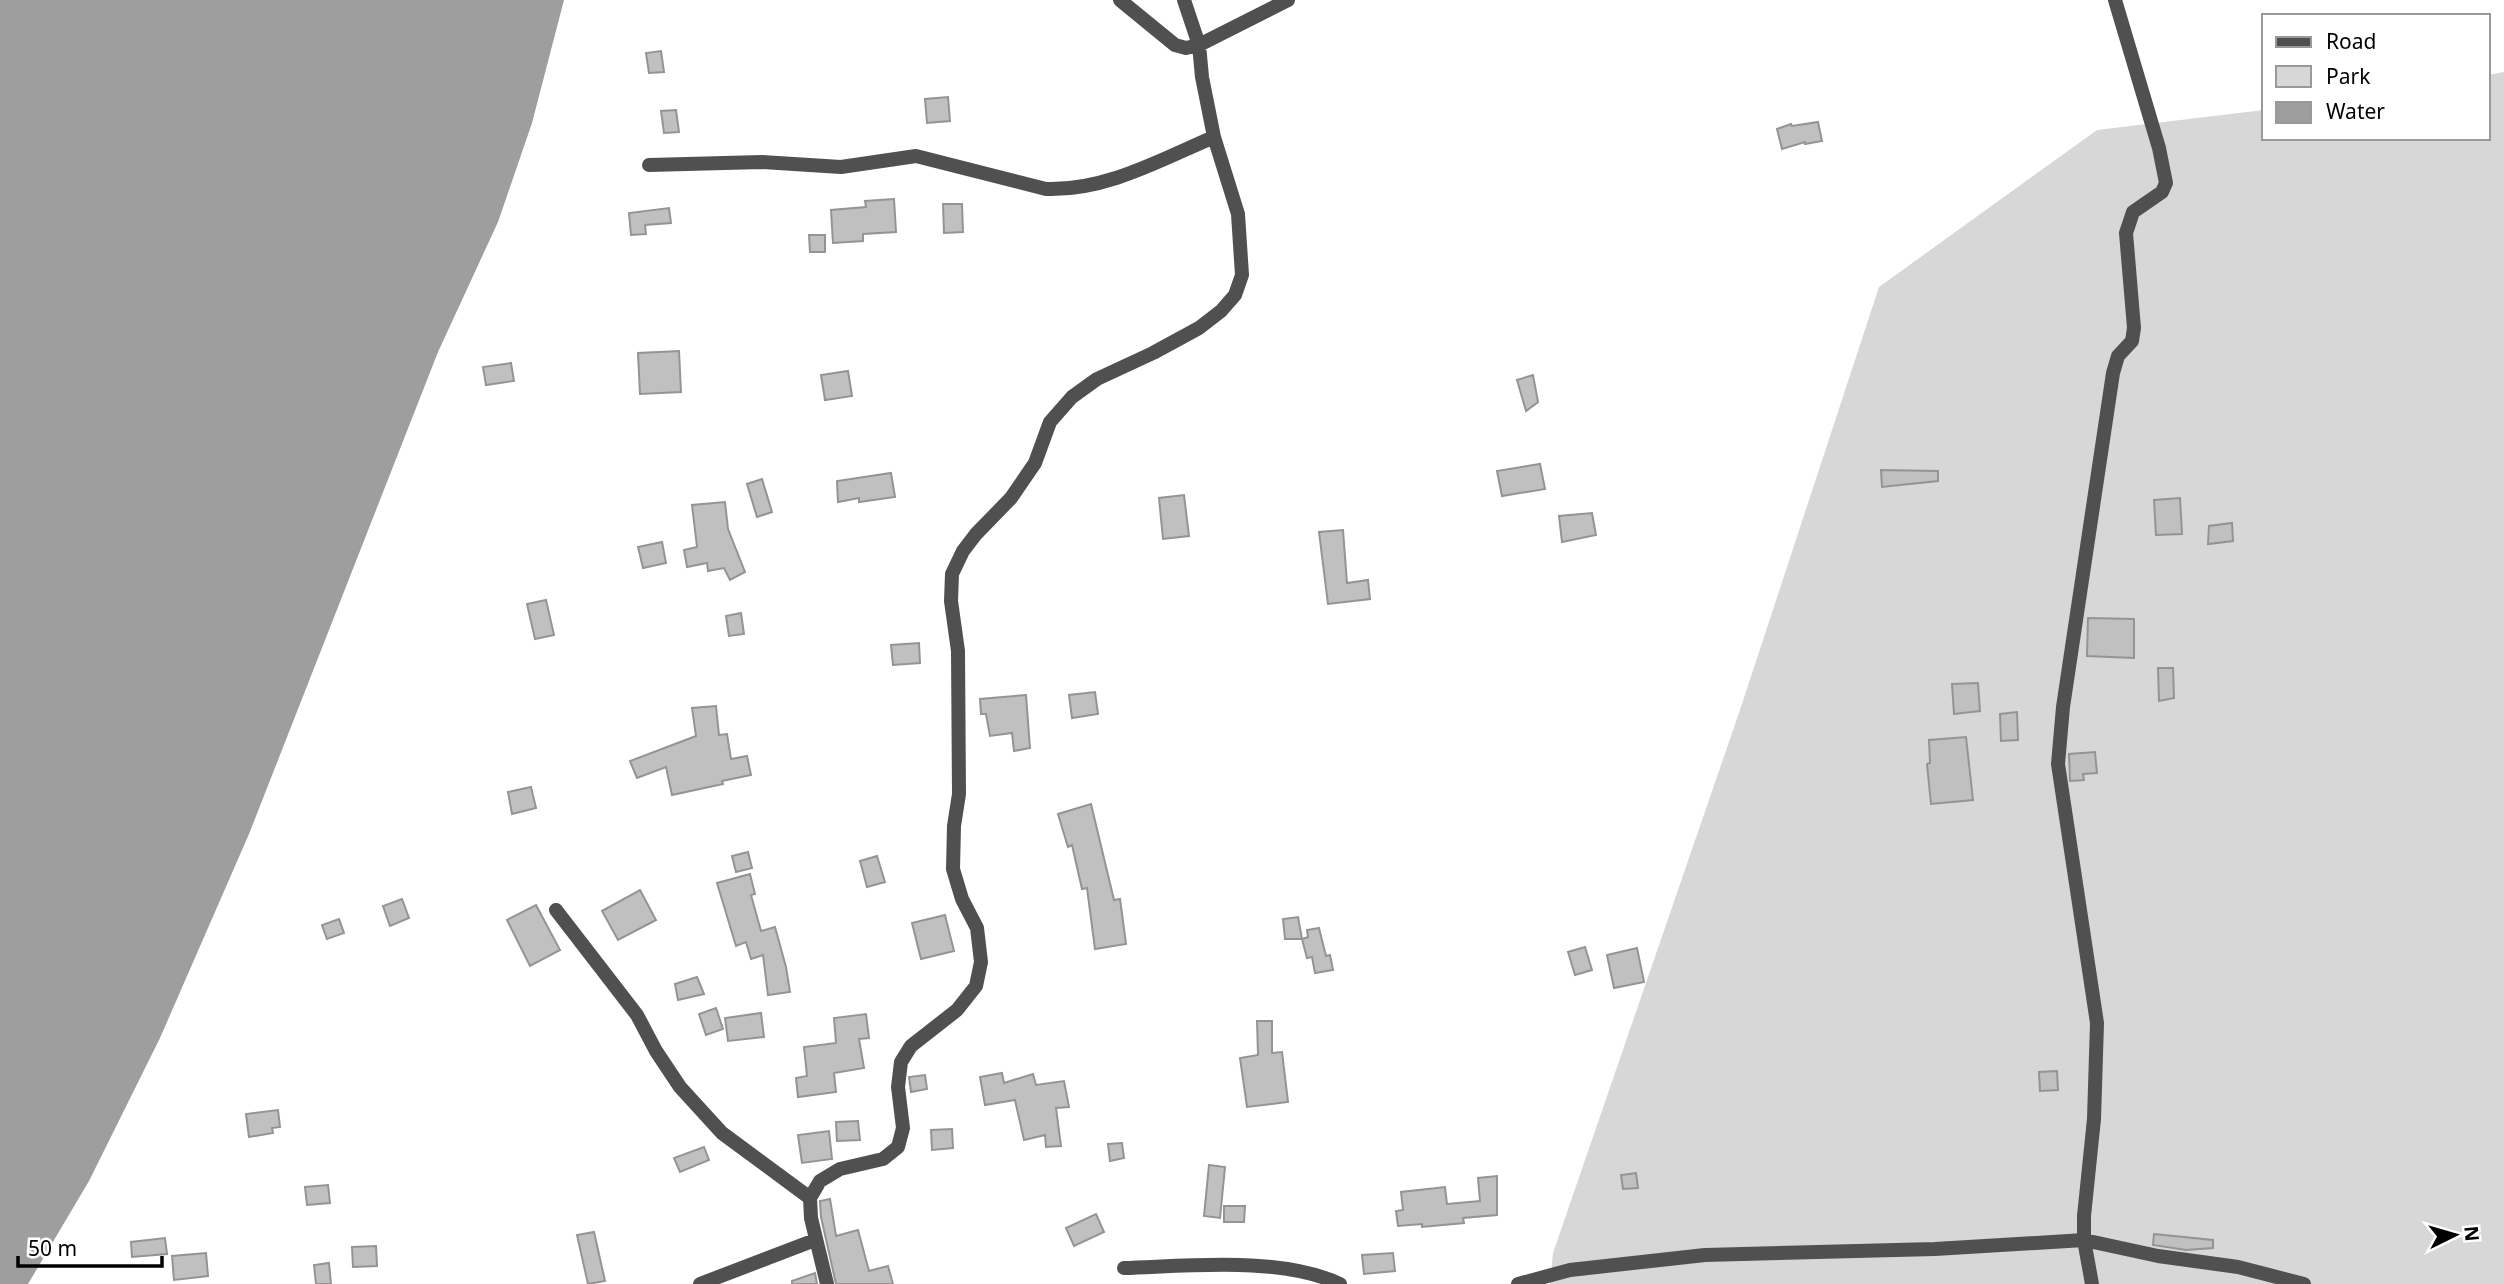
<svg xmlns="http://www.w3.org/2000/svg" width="2504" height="1284" viewBox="0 0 2504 1284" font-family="'Noto Sans',sans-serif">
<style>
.green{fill:#d7d7d7}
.water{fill:#9e9e9e}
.building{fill:#c0c0c0;stroke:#949494;stroke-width:2}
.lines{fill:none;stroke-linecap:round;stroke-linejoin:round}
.minor{stroke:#505050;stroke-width:14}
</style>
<rect width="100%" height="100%" fill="#fff"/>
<!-- green -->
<path class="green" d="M2504,72V1284H1550L1553,1253L1741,707L1879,287L2097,130L2264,110V138H2488V75Z"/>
<!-- water -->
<path class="water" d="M0,0H564L532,123L498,222L438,352L249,834L160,1038L89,1181L28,1284H0Z"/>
<!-- building -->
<path class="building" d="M661,51L664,72L649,73L646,53Z
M948,97L950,121L927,123L925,99Z
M676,110L679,132L664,133L661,111Z
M1818,122L1822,141L1805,144V142L1782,149L1777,129L1791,124L1792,126Z
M894,199L896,232L863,234V241L833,243L831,210L866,207L865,201Z
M943,204H962L963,232L944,233Z
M669,208L671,223L645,225L646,234L631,235L629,213Z
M809,235H825V252H810Z
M679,351L681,392L640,394L638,353Z
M511,363L514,381L486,385L483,367Z
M848,371L852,396L825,400L821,375Z
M1533,375L1538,402L1526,411L1517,380Z
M1540,464L1545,489L1502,496L1497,471Z
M1881,470L1938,471V481L1882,487Z
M891,473L895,497L859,502V498L838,502L837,481Z
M762,479L772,512L757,517L747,484Z
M1184,495L1189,536L1163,539L1159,498Z
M2180,498L2182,534L2156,535L2154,500Z
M725,502L728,529L745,572L730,580L724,568L708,571L707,563L687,567L684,550L697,547L692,505Z
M1592,513L1596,535L1562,542L1559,516Z
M2232,523L2233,541L2208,544L2209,526Z
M1343,530L1347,583L1368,580L1370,599L1328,604L1319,532Z
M662,542L666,563L643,568L638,547Z
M546,600L554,635L535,639L527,604Z
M741,613L744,634L729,636L726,616Z
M2088,618L2134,619V658L2087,656Z
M919,643L920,663L893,665L891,645Z
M2158,668H2173L2174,698L2159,701Z
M1978,683L1980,711L1954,714L1952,684Z
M1095,692L1098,714L1072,718L1069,695Z
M1026,695L1030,748L1014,751L1012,733L990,736L986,714H981L980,699Z
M716,706L719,735L727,734L731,759L747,756L751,775L722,781L723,784L672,795L666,767L637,778L630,761L696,736L692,708Z
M2017,712L2018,740L2001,741L2000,714Z
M1966,737L1973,800L1931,804L1927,764L1930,763L1929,740Z
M2095,752L2097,773L2083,774L2084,780L2070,781L2069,754Z
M531,787L536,808L512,814L508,792Z
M1091,804L1114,900L1120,899L1126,944L1095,949L1087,888L1082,889L1072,845L1068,847L1058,814Z
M748,852L752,868L736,872L732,856Z
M877,856L885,882L867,887L860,861Z
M750,874L755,894L751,895L761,931L775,927L786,967L790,992L768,995L763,955L751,959L746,942L736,946L717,883Z
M640,890L656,920L618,940L602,911Z
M402,899L409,918L390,926L383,906Z
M536,905L560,950L530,966L507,920Z
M945,915L954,951L921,959L912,923Z
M1298,917L1302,939H1285L1283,919Z
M339,919L344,933L327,939L322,925Z
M1319,928L1326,956L1330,955L1333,970L1315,973L1312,957L1307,958L1302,939L1308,937L1307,930Z
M1585,947L1592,970L1575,975L1568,952Z
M1637,948L1644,982L1614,988L1607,955Z
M697,977L704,994L678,1000L675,984Z
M716,1008L723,1029L706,1035L699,1014Z
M761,1013L764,1037L728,1041L725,1018Z
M866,1014L869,1038L859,1039L864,1068L834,1073L836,1092L798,1097L796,1078L807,1076L804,1047L836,1043L834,1018Z
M1257,1021H1272V1053L1282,1052L1288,1102L1247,1107L1240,1058L1258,1055Z
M2057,1071L2058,1090L2040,1091L2039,1072Z
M1002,1073L1004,1083L1033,1074L1036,1085L1064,1081L1069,1107L1056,1108L1061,1146L1046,1147L1045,1135L1024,1140L1015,1100L985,1105L980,1077Z
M925,1075L927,1089L911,1092L909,1077Z
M278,1110L280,1127L272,1128L273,1133L249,1137L246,1114Z
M858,1121L860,1140L837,1141L836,1122Z
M952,1129L953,1148L932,1150L931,1130Z
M829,1131L832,1159L802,1163L798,1135Z
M1122,1143L1124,1158L1110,1161L1108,1144Z
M704,1147L709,1160L680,1172L674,1158Z
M1209,1165L1225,1167L1220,1218L1204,1216Z
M1636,1173L1638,1188L1623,1189L1621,1175Z
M1497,1176V1215L1463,1218L1464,1223L1422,1227V1224L1398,1226L1396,1211L1403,1210L1401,1192L1445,1187L1447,1204L1480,1201L1478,1178Z
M328,1185L330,1203L307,1205L305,1187Z
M830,1199L836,1236L858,1230L869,1271L888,1266L893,1284H836L821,1217L820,1201Z
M1224,1206H1245L1244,1222H1224Z
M1096,1214L1104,1232L1074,1246L1066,1228Z
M594,1232L605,1281L588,1284L577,1235Z
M2154,1234L2213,1240V1248L2186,1250L2153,1245Z
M165,1238L167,1254L132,1257L131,1242Z
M376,1246L377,1266L353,1267L352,1247Z
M206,1253L208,1276L174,1280L172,1256Z
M1393,1253L1395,1271L1364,1274L1362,1255Z
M329,1263L331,1284H316L314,1265Z
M815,1273L817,1284H792V1281Z"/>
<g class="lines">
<!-- minor -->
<path class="minor" d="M1120,0L1175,45L1186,48L1199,45L1184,0
M649,165L762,162L841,167L916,156L1046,189C1106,191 1160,160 1214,137
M556,910L637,1015L656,1051L680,1087L722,1133L810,1198
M1124,1268C1189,1266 1280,1256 1340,1284
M700,1284L815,1240
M827,1284L811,1218L810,1198L820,1181L840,1169L883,1159L898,1147L903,1128L898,1087L901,1062L911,1046L957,1010L976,986L981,962L977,928L962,899L953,869L954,826L959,794L958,651L951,601L952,574L963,551L976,534L1011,498L1035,463L1050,422L1072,397L1097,379L1153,353L1199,328L1221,311L1235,295L1242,275L1238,214L1214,137L1202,77L1199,45L1288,0
M1518,1284L1570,1270L1705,1255L1935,1249L2084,1240L2158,1256L2238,1267L2304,1284
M2092,1284L2084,1240V1216L2094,1119L2097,1023L2058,764L2063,707L2113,373L2118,356L2132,341L2134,328L2126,233L2133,212L2162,192L2166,183L2159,148L2115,0"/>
</g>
<!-- legend -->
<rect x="2262" y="14" width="228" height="126" fill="#ffffff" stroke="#999999" stroke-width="2"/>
<rect x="2276" y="37" width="35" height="10" fill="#505050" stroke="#999999" stroke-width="2"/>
<text x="2326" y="49" font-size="21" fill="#000000">Road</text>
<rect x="2276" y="66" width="35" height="21" fill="#d7d7d7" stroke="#999999" stroke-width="2"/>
<text x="2326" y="84" font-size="21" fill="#000000">Park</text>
<rect x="2276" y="102" width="35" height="21" fill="#9e9e9e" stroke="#999999" stroke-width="2"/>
<text x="2326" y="119" font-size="21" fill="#000000">Water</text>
<!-- north arrow -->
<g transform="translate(2455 1235) rotate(85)" stroke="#ffffff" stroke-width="5" paint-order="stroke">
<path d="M0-5L12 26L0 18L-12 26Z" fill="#000000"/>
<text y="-10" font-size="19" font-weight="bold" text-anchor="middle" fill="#000000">N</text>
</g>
<!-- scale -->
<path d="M18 1256v10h144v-10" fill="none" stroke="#000000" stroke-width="3.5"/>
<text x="28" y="1256" font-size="21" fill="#000000" stroke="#ffffff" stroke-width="5" paint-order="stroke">50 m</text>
</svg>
